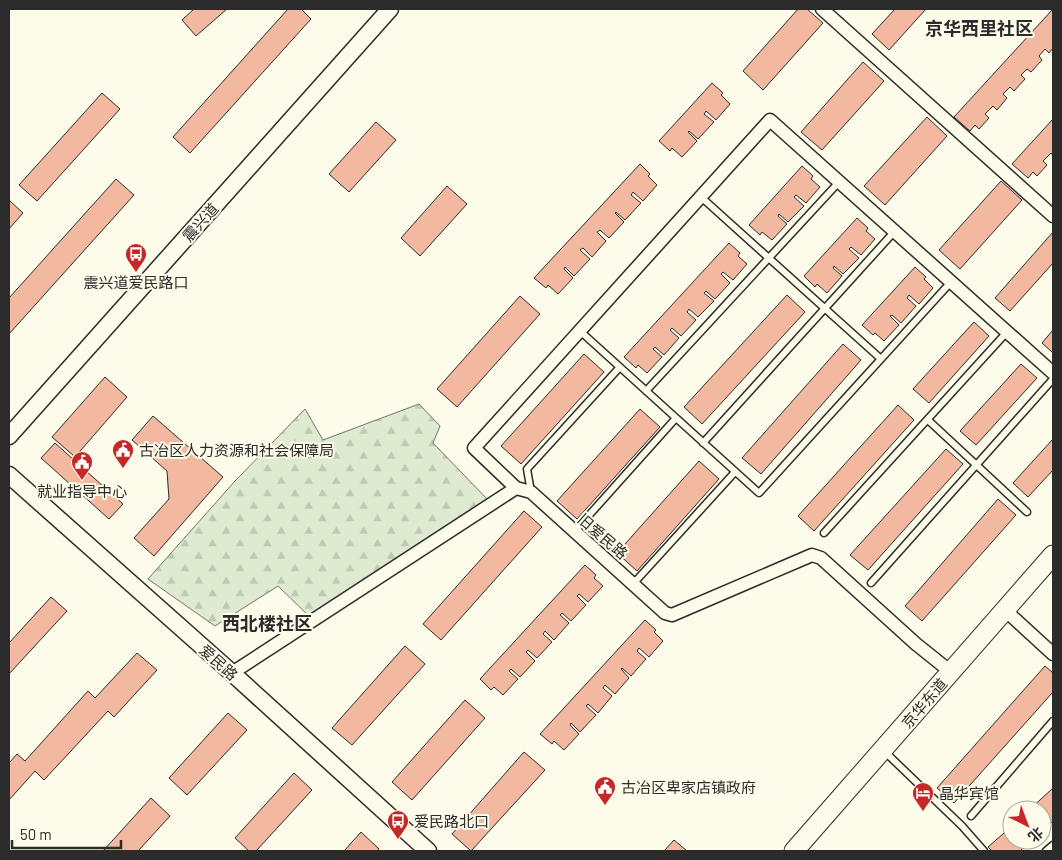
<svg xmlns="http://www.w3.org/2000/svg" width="1062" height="860" viewBox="0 0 1062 860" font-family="Barlow,'Noto Sans SC',sans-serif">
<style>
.forest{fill:url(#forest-firs);stroke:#74746e}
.building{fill:#f2b8a0;stroke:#2b2b2b}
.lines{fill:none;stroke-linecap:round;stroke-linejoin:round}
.service-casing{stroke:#2b2b2b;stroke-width:9}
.minor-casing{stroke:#2b2b2b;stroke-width:15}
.tertiary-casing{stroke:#2b2b2b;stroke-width:19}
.secondary-casing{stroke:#2b2b2b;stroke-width:21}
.service{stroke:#fdfbea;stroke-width:6}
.minor{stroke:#fdfbea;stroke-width:12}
.tertiary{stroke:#fdfbea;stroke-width:16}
.secondary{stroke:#fdfbea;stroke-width:19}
.labels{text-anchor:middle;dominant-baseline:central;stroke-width:4;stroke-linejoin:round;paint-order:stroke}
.street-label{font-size:15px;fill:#2b2b2b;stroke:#fdfbea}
.poi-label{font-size:15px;fill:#2b2b2b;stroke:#fdfbea;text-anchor:start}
.quarter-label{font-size:18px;font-weight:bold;fill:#2b2b2b;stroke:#fdfbea}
</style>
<defs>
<pattern id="forest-firs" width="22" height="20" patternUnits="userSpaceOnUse" patternTransform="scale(1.25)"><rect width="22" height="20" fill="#deebd1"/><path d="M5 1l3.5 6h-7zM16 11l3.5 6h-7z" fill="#bfcab4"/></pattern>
</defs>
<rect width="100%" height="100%" fill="#fdfbea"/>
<!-- forest -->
<path class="forest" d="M419,404L440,426L433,443L490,502L313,620L278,586L215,626L148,579L235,481L305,409L323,440Z"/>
<!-- building -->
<path class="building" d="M194,9H227L196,36L182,20Z
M288,9H301L311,19L190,153L173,137Z
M798,9H807L823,23L763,90L743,71Z
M895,9H926L889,50L872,34Z
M1053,9V48L1049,53L1045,49L1039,56L1042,60L1031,72L1027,69L1021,75L1025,79L1014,91L1010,87L1003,94L1007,98L997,110L993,106L985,114L989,118L979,129L975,125L970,131L954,117Z
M863,62L884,81L822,150L801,132Z
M712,83L723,93L721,95L730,104L716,120L706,111L704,114L714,122L698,139L689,131L688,132L697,141L682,157L672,148L670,151L659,141Z
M102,93L120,109L37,201L19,185Z
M927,117L947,136L885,205L864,186Z
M1053,119V156L1051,153L1043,161L1047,165L1037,176L1033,172L1028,178L1012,164Z
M376,122L396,140L349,192L329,174Z
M640,164L650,174L648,176L657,185L643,201L633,192L631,195L641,203L625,220L616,212L615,213L624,222L609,238L600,230L597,232L606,241L592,257L583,248L580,250L590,259L574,276L565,267L564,269L573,278L558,294L548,285L546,288L534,278Z
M802,166L813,176L811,179L820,187L806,203L796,195L794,197L804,206L788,222L779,214L778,216L787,224L772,240L762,232L760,235L749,225Z
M116,179L134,195L9,334V298Z
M1001,181L1022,200L960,269L939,250Z
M447,186L467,204L420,256L401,238Z
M9,200L23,213L9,229Z
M857,218L868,228L866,231L875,239L861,255L851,247L849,249L859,258L843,274L834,266L833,268L842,276L827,293L817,284L815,287L804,276Z
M1053,232V263L1010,311L995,298Z
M729,243L740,253L738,256L747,264L733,280L723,272L721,274L730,283L715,299L706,291L704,293L714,301L698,317L689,309L687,312L696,320L681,336L672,328L670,330L679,338L664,355L655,347L653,349L662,357L647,373L638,365L636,368L624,357Z
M915,267L926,277L924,279L933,288L919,304L909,295L907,298L916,306L901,323L892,315L890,316L899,325L884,341L875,333L873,335L862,325Z
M787,295L805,312L702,424L684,407Z
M520,296L540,314L457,407L437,389Z
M974,322L989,336L929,403L913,389Z
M1053,330V353L1042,343Z
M843,344L861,360L761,474L742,458Z
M584,354L604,372L521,464L501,446Z
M1021,364L1037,378L976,445L960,431Z
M105,377L127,397L75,457L52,437Z
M898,405L914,420L814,531L798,516Z
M640,409L660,427L577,519L557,501Z
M153,416L223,477L154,556L134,538L169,499L167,471L132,440Z
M1053,439V470L1028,497L1013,483Z
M55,443L123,504L109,519L41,458Z
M946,449L963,464L868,570L850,555Z
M699,461L719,479L637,571L617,553Z
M998,499L1016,515L922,621L905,606Z
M524,511L542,527L441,640L423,624Z
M585,565L596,575L594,578L603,586L588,602L579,594L577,596L586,605L571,621L562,613L560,615L569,623L554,640L545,631L543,634L552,642L537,658L528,650L526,652L535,661L520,677L511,669L509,671L518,679L503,695L494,687L491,690L480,679Z
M51,597L67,611L9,674V643Z
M645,620L656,630L654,632L663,641L649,657L639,648L637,651L646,659L631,676L622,668L621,669L629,678L615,694L605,685L603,688L612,696L598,713L588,704L586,706L596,715L580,732L571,723L570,725L579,734L564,750L554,741L552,744L540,734Z
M405,646L425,664L352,745L332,728Z
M137,653L157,670L114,717L108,711L44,780L35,771L9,800V763L17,754L25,761L88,691L95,698Z
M1045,666L1053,673V692L954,803L937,788Z
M465,700L485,718L412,800L392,782Z
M228,713L247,730L187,795L169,778Z
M524,752L545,770L471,851L452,834Z
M294,773L312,790L256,851H249L235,838Z
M1053,788V821L1042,831V810H1029Z
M151,798L170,816L138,851H103Z
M1012,826V840H1032L1020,851H992L988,847Z
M361,832L379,849L377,851H344Z
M674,840L687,851H664Z"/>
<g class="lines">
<!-- service casing -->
<g class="service-casing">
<path id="service" d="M701,197L881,359
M580,331L759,493L951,282
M646,391L839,182
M928,420L1027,512
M703,443L894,232
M531,492L527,469L620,367
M574,532L676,418
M824,533L1007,332
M871,583L1053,379
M633,584L735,472
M884,751L962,826L984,851
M971,816L1053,721
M1046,851L1053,845"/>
</g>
<!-- minor casing -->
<g class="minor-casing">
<path id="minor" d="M822,9L1053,216
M516,488L474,448L770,120L1053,373
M1005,610L1053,654
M232,673L516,488L531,492L665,613L672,615L812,555L821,558L916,644L951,672"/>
</g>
<!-- tertiary casing -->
<g class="tertiary-casing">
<path id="tertiary" d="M9,436L390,9
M9,475L232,673L428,851"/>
</g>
<!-- secondary casing -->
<g class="secondary-casing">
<path id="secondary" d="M794,851L1053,555"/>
</g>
<!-- service -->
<use href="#service" class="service"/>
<!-- minor -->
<use href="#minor" class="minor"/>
<!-- tertiary -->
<use href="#tertiary" class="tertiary"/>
<!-- secondary -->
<use href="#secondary" class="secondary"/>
</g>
<!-- icons -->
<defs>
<g id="bus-pin" transform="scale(1.125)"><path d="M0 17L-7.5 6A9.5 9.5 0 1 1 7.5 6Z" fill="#c62828" stroke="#fdfbea"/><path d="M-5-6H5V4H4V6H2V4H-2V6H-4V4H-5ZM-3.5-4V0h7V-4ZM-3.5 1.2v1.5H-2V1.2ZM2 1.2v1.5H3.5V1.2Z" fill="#fff"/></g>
<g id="civic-pin" transform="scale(1.125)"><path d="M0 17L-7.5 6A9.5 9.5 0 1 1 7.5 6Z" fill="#c62828" stroke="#fdfbea"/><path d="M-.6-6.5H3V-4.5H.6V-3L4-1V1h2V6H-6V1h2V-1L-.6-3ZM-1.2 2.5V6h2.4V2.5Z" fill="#fff"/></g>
<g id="hotel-pin" transform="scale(1.125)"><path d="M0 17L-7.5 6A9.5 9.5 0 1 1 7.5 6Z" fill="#c62828" stroke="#fdfbea"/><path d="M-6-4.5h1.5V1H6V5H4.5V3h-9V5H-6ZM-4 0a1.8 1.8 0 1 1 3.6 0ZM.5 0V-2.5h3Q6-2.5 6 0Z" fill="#fff"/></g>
</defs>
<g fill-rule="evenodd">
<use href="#bus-pin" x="136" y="254"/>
<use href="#civic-pin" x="123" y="450"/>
<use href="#civic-pin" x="82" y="462"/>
<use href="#civic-pin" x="605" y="787"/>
<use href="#hotel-pin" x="923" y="793"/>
<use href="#bus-pin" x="398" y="821"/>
</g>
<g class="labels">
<!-- street labels -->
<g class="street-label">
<text transform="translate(200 222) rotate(-48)">震兴道</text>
<text transform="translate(603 536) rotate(41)">旧爱民路</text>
<text transform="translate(219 662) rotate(42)">爱民路</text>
<text transform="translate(924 703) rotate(-49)">京华东道</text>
</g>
<!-- poi labels -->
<g class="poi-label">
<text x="136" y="282" text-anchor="middle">震兴道爱民路口</text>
<text x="139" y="450">古冶区人力资源和社会保障局</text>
<text x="82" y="491" text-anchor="middle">就业指导中心</text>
<text x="621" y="787">古冶区卑家店镇政府</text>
<text x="939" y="793">晶华宾馆</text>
<text x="414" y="821">爱民路北口</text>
</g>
<!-- quarter labels -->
<g class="quarter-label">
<text x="979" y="28">京华西里社区</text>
<text x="267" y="623">西北楼社区</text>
</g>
</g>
<!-- border -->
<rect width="1062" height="860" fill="none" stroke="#2b2b2b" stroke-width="20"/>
<!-- north arrow -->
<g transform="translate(1027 825) rotate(138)"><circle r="24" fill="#fdfbea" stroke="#a9a89e"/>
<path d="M0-4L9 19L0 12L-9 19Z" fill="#c62828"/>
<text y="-8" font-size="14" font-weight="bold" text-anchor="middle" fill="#2b2b2b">北</text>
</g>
<!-- scale -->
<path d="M12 840v8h109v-8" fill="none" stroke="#2b2b2b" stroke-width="2.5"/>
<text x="20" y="840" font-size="15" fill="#2b2b2b" stroke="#fdfbea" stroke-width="4" paint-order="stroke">50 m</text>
</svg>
